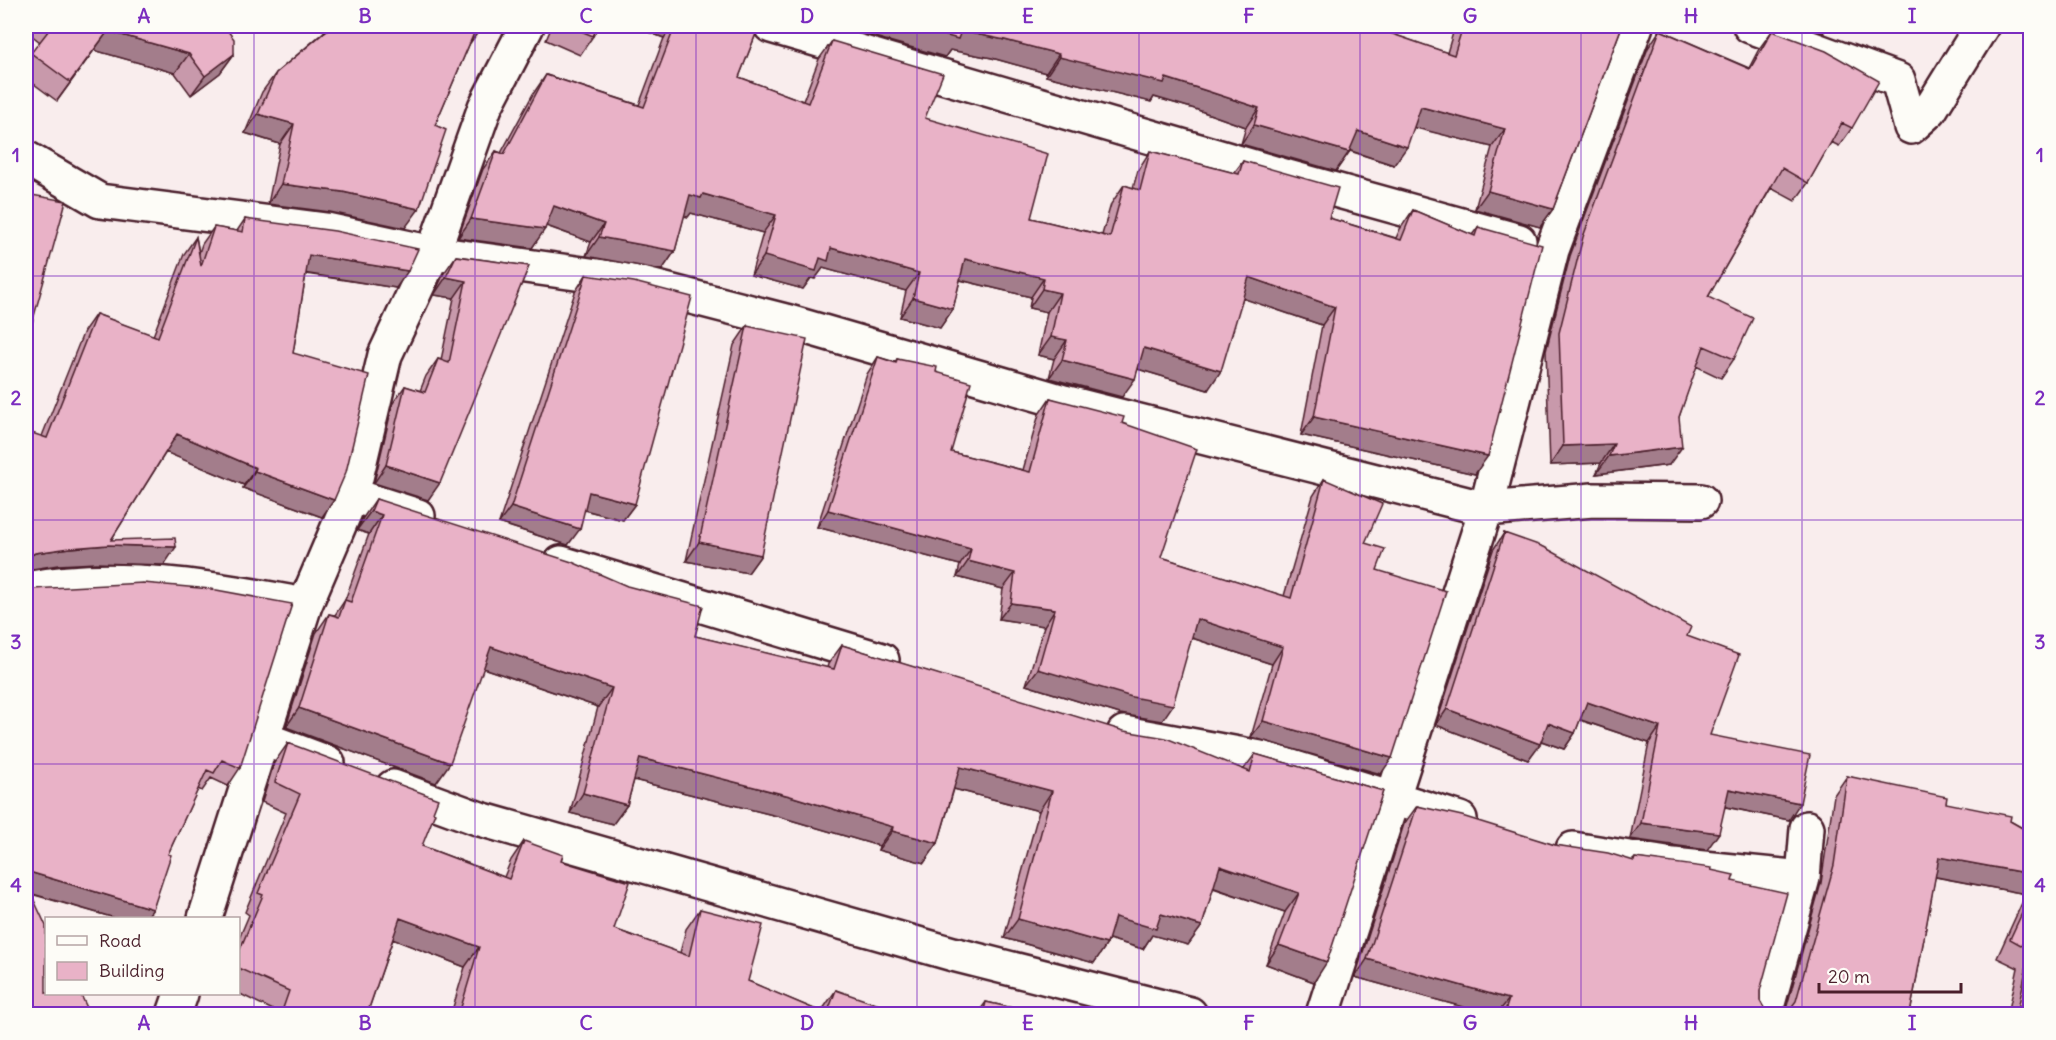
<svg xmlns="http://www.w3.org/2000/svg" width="2056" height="1040" viewBox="0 0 2056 1040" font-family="Delius,sans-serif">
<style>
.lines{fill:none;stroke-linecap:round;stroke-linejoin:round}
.minor-casing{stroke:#4a1f2b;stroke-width:38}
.minor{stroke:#fdfcf7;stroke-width:33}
.wall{fill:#c899ab;stroke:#4a1f2b;stroke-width:1.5}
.shaded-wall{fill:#a37d8b;stroke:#4a1f2b;stroke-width:1.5}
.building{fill:#e9b2c7;stroke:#4a1f2b;stroke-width:1.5}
.grid{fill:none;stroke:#7b2cbf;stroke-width:1.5;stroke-opacity:0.55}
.neatline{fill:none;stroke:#7b2cbf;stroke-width:2}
.grid-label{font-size:20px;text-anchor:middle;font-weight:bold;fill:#7b2cbf}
</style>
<rect width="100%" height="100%" fill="#f9eded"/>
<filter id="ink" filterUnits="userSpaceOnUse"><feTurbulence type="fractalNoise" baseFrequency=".0167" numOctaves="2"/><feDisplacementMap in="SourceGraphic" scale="12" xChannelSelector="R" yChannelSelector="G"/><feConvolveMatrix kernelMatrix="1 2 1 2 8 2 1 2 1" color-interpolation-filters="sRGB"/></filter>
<g filter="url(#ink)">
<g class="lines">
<!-- minor casing -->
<g class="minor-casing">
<path id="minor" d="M771,26L1288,177L1519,241
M1750,26L1898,80L1911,127L1930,110L1982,26
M26,158L100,201L326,230L433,253L626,280L789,322L1064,402L1486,509L1593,500L1701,501
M352,495L418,516
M561,563L882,660
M26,589C118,571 215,588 305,605
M1124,733L1266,759L1460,819
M264,739L328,763
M393,787L480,819L953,954L1190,1014
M1573,849L1673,865L1803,878
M205,918L305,605L352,495L385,355L433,253L485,107L527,26
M174,1014L181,994
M1323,1014L1486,509L1552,250L1636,26
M1765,1014L1803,878L1807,828"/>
</g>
<!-- minor -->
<use href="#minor" class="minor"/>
</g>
<!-- wall -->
<path class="wall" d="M26,26H224L234,54L220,73L191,95L175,73L94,50L57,101L26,78V62L40,42L26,31Z
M552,26H598L593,36L580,55L546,40Z
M633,26H759L739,77L803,101L819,59L832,41L925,118L1031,218L1102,235L1111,204L1124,185L1133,188L1138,170L1150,151L1234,173L1243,161L1329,218L1396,238L1400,229L1413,210L1472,235L1478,227L1475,474L1301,435L1322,325L1243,298L1208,390L1138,369L1122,397L1049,378L1054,359L1038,355L1047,312L1029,308L1031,297L960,280L953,309L940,328L900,317L906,291L823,268L815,279L811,278L803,289L751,275L763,233L691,213L688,217L684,216L675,251L662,270L586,256L591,242L546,226L532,248L458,238L483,169L496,151L501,153L533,94L546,75L639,105L664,38Z
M836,26L1375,28L1447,53L1455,26H1622L1553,209L1540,227L1475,209L1492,147L1414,127L1394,165L1350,151L1336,171L1241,144L1246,127L1195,109L1154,97L1151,102L1046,76V73L992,58L950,50L945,57Z
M326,30L469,45L435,125L405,228L330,212L268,204L280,144L245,133L262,92L276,73Z
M1660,30L1749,68L1759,49L1772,31L1852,128L1839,146L1831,142L1808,183L1795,201L1771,188L1708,297L1734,359L1721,378L1696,366L1679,417L1669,465L1596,474L1601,463L1550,465L1546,351L1570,256L1648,48Z
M245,219L396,288L306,274L293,353L322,517L243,488L244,485L166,452L111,540L164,565L96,563L58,565L42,436L84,331L96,314L153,336L184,254L196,237L199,253L202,244L214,227L237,231Z
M456,256L529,266L428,500L374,483L393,403L405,386L420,391L426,376L438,359L441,360L454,298L434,295L444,273Z
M586,275L635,504L623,520L584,510L568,545L499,523L575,292Z
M747,326L761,555L748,573L686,561L734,345Z
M878,357L895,362L897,359L936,372L951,452L1023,470L1039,414L1050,398L1122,423L1161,557L1284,596L1313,496L1324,479L1365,543L1377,570L1381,774L1251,737L1272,664L1192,638L1162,721L1120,714L1026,685L1044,626L999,619L1003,589L957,577L960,565L817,527L867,374Z
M376,499L695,636L827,668L828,664L842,645L1244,769L1255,754L1383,791L1314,982L1266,964L1285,912L1213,888L1202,926L1188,945L1152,935L1143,949L1109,939L1107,944L1094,963L1004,938L1039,811L954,789L938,843L924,863L878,850L879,846L777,816L634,780L627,805L613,824L570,813L598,707L483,668L436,783L286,727L316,633L329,614L335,615L345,600L369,534L357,530L363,518Z
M1504,533L1687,636L1710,735L1789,820L1725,807L1707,850L1630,839L1649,743L1580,720L1575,733L1564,749L1541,741L1528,760L1436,725L1493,550Z
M26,584L240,768L228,786L211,778L202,791L198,789L168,854L153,909L146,918H115L31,894L26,1014Z
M288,743L422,846L504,877L511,860L524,841L561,861L614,929L680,953L686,929L700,909L748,981L821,1012L823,1009L836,990L882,1014H451L465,967L393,939L367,1014H274L275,1011L238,993V941L249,915L245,912L286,813L262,802L274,763Z
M1847,776L2010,821L2031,833V1014H2008L2018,968L1997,958L2026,894L1935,877L1910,1014H1488L1355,977L1404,824L1417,806L1555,845L1632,861L1635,858L1711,870L1732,881L1760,991V1001L1764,1008L1773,1014H1783L1785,1013L1821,883L1834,795Z
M986,1002L1039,1014H977Z"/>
<!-- shaded-wall -->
<path class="shaded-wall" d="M313,26H337L332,33Z
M477,26L482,27L468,46Z
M633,26H673L664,38Z
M836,26H913L961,31L1005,40L1059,54L1046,73L992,58L950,50L945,57Z
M1803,26H1828L1823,33Z
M108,31L189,54L175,73L94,50L57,101Z
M234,54L220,73L191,95L205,76Z
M1059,57L1166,78L1207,91L1259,108L1246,127L1195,109L1154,97L1151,102L1046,76Z
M1421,107L1505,129L1492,147L1408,126Z
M258,114L294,124L280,144L245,133Z
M1254,125L1349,152L1336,171L1241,144Z
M1358,131L1407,147L1394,165L1345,149Z
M281,184L343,192L419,209L405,228L330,212L268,204Z
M1488,191L1553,209L1540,227L1475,209Z
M703,194L776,215L763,233L691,213L688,217L677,214L690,195Z
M554,206L604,224L591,242L541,224Z
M471,219L545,229L532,248L458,238Z
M599,237L675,251L662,270L586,256Z
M831,248L919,273L906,291L823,268L815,279L811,278L803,289L751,275L764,256L820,258Z
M309,255L408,271L396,288L297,272Z
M965,259L1044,278L1031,297L952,278Z
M446,277L466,281L454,298L434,295Z
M1249,277L1335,307L1322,325L1236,296Z
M1042,289L1060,293L1047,312L1029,308Z
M913,298L953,309L940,328L900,317Z
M1051,337L1067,340L1054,359L1038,355Z
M1144,348L1221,371L1208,390L1131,367Z
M1062,360L1135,379L1122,397L1049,378Z
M1314,417L1488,456L1475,474L1301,435Z
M177,434L256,468L244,485L165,452Z
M1614,444L1601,463L1550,465L1563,446Z
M1682,447L1669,465L1596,474L1609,456Z
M386,465L440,483L428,500L374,483Z
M255,471L334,500L322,517L243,488Z
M589,492L635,504L623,520L577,508Z
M511,507L580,529L568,545L499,523Z
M828,510L971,549L960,565L817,527Z
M371,511L382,515L369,534L357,530Z
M699,542L761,555L748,573L686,561Z
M108,545L176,547L164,565L96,563L58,565L26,570V558L35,553L70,548Z
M968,561L1015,573L1003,589L957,577Z
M1011,603L1055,609L1044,626L999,619Z
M1197,619L1283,647L1272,664L1186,636Z
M491,647L612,688L598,707L477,666Z
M1038,669L1173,705L1162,721L1120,714L1026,685Z
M1587,702L1660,727L1649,743L1575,718Z
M299,708L450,763L436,783L286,727Z
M1447,709L1540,744L1528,760L1436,725Z
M1263,721L1392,758L1381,774L1251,737Z
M1548,723L1575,733L1564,749L1536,739Z
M640,758L790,796L893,827L879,846L777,816L626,778Z
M960,767L1052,791L1039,811L946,787Z
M1729,789L1800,803L1789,820L1717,805Z
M583,793L627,805L613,824L570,813Z
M1641,823L1719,833L1707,850L1630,839Z
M892,831L938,843L924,863L878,850Z
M1939,857L2031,874V887L2026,894L1926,875Z
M1220,866L1299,893L1285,912L1206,885Z
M26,871L153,909L146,918H115L26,892Z
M1161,914L1202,926L1188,945L1152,935L1143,949L1102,937L1115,917Z
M400,918L479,947L465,967L387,937Z
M1018,919L1107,944L1094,963L1004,938Z
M1279,945L1327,962L1314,982L1266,964Z
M1367,959L1509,999L1497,1014H1488L1355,977Z"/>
<!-- building -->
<path class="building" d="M52,26H224L234,39V54L205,76L189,54L108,31L70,82L31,53Z
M332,26H477L435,125L446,130L419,209L343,192L281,184L294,124L258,114L276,73Z
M569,26H598L593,36Z
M675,26H759L739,77L808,103L832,41L943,74L925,118L1048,154L1031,218L1110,237L1124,185L1140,190L1150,151L1239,174L1243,161L1338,188L1329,218L1401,240L1413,210L1475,236L1478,227L1542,245L1488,456L1314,417L1335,307L1249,277L1221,371L1144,348L1135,379L1062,360L1067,340L1051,337L1060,293L1042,289L1044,278L965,259L953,309L913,298L919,273L831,248L828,261L820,258L816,271L764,256L776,215L703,194L701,198L690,195L675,251L599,237L604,224L554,206L545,229L471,219L496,151L504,154L546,75L644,107Z
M913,26H1376L1375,28L1454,55L1463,26H1622L1553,209L1488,191L1505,129L1421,107L1407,147L1358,131L1349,152L1254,125L1259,108L1207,91L1166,78L1164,83L1059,57V54L1005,40L961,31L958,39Z
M1660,30L1750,69L1772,31L1826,51L1879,81L1852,128L1842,123L1808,183L1782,168L1708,297L1753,318L1734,359L1704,346L1679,417L1682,447L1609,456L1614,444L1563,446L1559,333L1583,237Z
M26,194L66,201L26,345Z
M245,219L335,231L418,249L408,271L309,255L293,353L369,375L346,472L334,500L255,471L256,468L177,434L111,540L175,538L176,547L108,545L70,548L35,553L26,558V431L47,438L96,314L158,337L196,237L201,266L214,227L243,232Z
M456,256L529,266L440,483L386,465L405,386L425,392L438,359L449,363L466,281L446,277Z
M586,275L634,282L692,297L635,504L589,492L580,529L511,507Z
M747,326L807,339L761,555L699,542Z
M878,357L896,363L897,359L937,367L936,372L971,382L951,452L1030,472L1050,398L1124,417L1122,423L1197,449L1161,557L1291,598L1324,479L1382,504L1365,543L1385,549L1377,570L1446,591L1392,758L1263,721L1283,647L1197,619L1173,705L1132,697L1038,669L1055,609L1011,603L1015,573L968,561L971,549L828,510Z
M376,499L572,562L627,586L703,606L695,636L834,669L842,645L1124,731L1166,738L1250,772L1255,754L1383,791L1327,962L1279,945L1299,893L1220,866L1202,926L1161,914L1156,929L1115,917L1107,944L1018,919L1052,791L960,767L938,843L892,831L893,827L790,796L640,758L627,805L583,793L612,688L491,647L450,763L299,708L329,614L339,617L345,600L351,602L382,515L371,511Z
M1504,533L1544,547L1691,627L1687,636L1739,655L1710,735L1810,755L1800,803L1729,789L1719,833L1641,823L1660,727L1587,702L1575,733L1548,723L1540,744L1447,709Z
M143,583L211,589L292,604L240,768L222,760L214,773L207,770L168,854L171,855L153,909L26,871V680L28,674L26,672V584L32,589Z
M288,743L438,799L433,812L435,813L422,846L509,879L524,841L563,855L561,861L630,882L614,929L689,956L700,909L763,925L748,981L826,1014H459L479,947L400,918L367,1014H281L289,991L238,968V954L263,895L258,893L300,794L275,782Z
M1847,776L1947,797L1946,803L2011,816L2010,821L2031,833V874L1939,857L1910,1014H1504L1509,999L1367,959L1417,806L1462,816L1555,845L1608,853L1634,861L1635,858L1712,868L1711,870L1734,875L1732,881L1787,893L1760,991V1001L1764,1008L1773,1014H1783L1790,1009L1796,1001L1834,865Z
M26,883L46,926V993H80L90,1014H26Z
M2031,894V1014H2017L2030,950L2010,939Z
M836,990L885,1007L882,1014H827Z
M986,1002L1039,1014H983Z"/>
</g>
<!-- grid -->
<path class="grid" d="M254,26V1014M475,26V1014M696,26V1014M917,26V1014M1139,26V1014M1360,26V1014M1581,26V1014M1802,26V1014M26,276H2030M26,520H2030M26,764H2030"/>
<!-- margin -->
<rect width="2056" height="1040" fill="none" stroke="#fdfcf7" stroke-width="66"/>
<!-- legend -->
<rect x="45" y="917" width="195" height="78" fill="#fdfcf7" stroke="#b5a4a5" stroke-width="1.5"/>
<rect x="57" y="936" width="30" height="9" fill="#fdfcf7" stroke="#b5a4a5" stroke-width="1.5"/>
<text x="99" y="947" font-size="18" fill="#4a1f2b">Road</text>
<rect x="57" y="962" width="30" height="18" fill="#e9b2c7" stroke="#b5a4a5" stroke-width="1.5"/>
<text x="99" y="977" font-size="18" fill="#4a1f2b">Building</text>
<!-- scale -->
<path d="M1819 983v9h142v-9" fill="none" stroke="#4a1f2b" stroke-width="3"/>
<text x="1828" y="983" font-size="18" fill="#4a1f2b" stroke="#fdfcf7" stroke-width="4.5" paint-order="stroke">20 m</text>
<rect x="33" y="33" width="1990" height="974" class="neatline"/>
<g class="grid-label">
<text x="144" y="23">A</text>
<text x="365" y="23">B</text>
<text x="586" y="23">C</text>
<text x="807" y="23">D</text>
<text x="1028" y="23">E</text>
<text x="1249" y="23">F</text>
<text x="1470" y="23">G</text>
<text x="1691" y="23">H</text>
<text x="1912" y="23">I</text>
<text x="16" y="162">1</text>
<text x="2040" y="162">1</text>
<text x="16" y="405">2</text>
<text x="2040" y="405">2</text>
<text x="16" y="649">3</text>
<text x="2040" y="649">3</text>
<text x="16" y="892">4</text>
<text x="2040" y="892">4</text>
<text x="144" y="1030">A</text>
<text x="365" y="1030">B</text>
<text x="586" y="1030">C</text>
<text x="807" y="1030">D</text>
<text x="1028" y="1030">E</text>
<text x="1249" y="1030">F</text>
<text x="1470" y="1030">G</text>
<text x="1691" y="1030">H</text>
<text x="1912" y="1030">I</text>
</g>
</svg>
